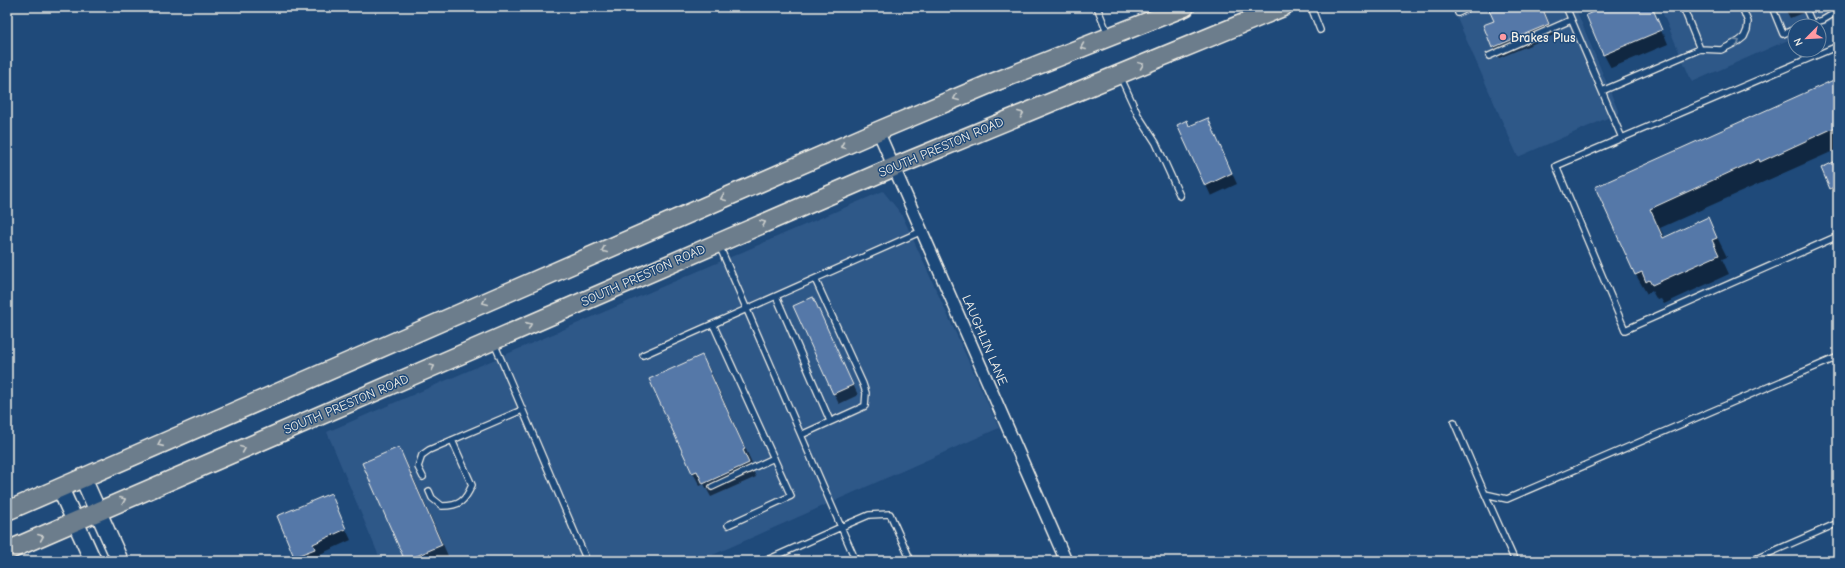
<svg xmlns="http://www.w3.org/2000/svg" width="1845" height="568" viewBox="0 0 1845 568" font-family="'Comic Neue',sans-serif">
<style>
.built{fill:#2f5888}
.shadow{fill:#0007}
.building{fill:#5578a8;stroke:#f4f1e8}
.lines{fill:none;stroke-linecap:round;stroke-linejoin:round}
.lane-casing{stroke:#f4f1e8;stroke-width:8}
.street-casing{stroke:#f4f1e8;stroke-width:14}
.secondary-casing{stroke:#f4f1e8;stroke-width:19}
.primary-casing{stroke:#f4f1e8;stroke-width:21}
.lane{stroke:#1f4a7a;stroke-width:5.5}
.street{stroke:#1f4a7a;stroke-width:11}
.secondary{stroke:#1f4a7a;stroke-width:16}
.primary{stroke:#6c7d8c;stroke-width:18}
.oneway{stroke:#748da6}
.oneway2{stroke:#cbcecc}
.poi-dot{fill:#ff9aa2;stroke:#1f4a7a;stroke-width:1.5}
.labels{text-anchor:middle;dominant-baseline:central;stroke-width:3;stroke-linejoin:round;paint-order:stroke}
.poi-label{font-size:13px;font-weight:bold;fill:#f4f1e8;stroke:#1f4a7a;text-anchor:start}
.street-label{font-size:13px;fill:#f4f1e8;stroke:#1f4a7a}
</style>
<rect width="100%" height="100%" fill="#1f4a7a"/>
<filter id="ink" filterUnits="userSpaceOnUse"><feTurbulence type="fractalNoise" baseFrequency=".025" numOctaves="2"/><feDisplacementMap in="SourceGraphic" scale="8" xChannelSelector="R" yChannelSelector="G"/><feConvolveMatrix kernelMatrix="1 2 1 2 8 2 1 2 1" color-interpolation-filters="sRGB"/></filter>
<g filter="url(#ink)">
<!-- built -->
<path class="built" d="M1452,7H1575L1619,113L1518,157Z
M1660,7H1838V19L1819,27L1795,26V37L1692,82Z
M883,191L902,215L999,428L699,561H381L327,432Z"/>
<!-- shadow -->
<path class="shadow" d="M1499,7H1543L1554,35L1499,58L1484,26L1495,21Z
M1607,7H1651L1663,35L1664,34L1668,44L1611,68L1604,55Z
M1784,7H1817L1790,18Z
M1838,79V149L1660,228L1665,238L1708,219L1727,257L1722,259L1729,274L1664,304L1661,299L1657,300L1652,291L1647,294L1636,275L1596,187Z
M1207,119L1237,184L1211,196L1206,185L1189,127Z
M1838,162V200L1831,188Z
M813,299L858,395L839,404L834,394Z
M702,356L710,370L752,463L750,464L756,477L711,497L704,484L700,486L693,473Z
M398,448L406,461L449,558L443,561H406L363,464Z
M330,495L351,540L318,555L320,559L315,561H297L278,516Z"/>
<!-- building -->
<path class="building" d="M1496,7H1542L1549,24L1492,48L1483,25L1494,21L1489,10Z
M1604,7H1652L1662,30L1603,55L1586,15Z
M1838,78V126L1760,162L1759,159L1650,209L1663,238L1708,217L1717,238L1712,240L1719,255L1652,285L1649,280L1646,282L1642,272L1635,275L1595,187Z
M1208,118L1232,173L1205,186L1177,125L1187,120L1189,126Z
M1838,160V185L1830,189L1821,168Z
M813,297L853,385L833,394L793,306Z
M702,355L745,449L743,450L749,463L703,484L697,471L692,473L649,379Z
M399,447L442,545L405,561L362,463Z
M331,493L346,529L313,544L315,549L294,557L277,516Z"/>
<g class="lines">
<!-- lane casing -->
<g class="lane-casing">
<path id="lane" d="M1097,7L1108,34
M1311,7L1320,30
M1566,7L1622,138
M1683,7L1700,49
M1772,7L1783,34L1795,29
M1805,7L1812,23
M1458,13L1470,7
M1804,26L1823,20L1838,11
M1838,46L1556,166L1625,330L1838,236
M1489,56L1571,20
M1120,76L1138,115L1156,143L1180,196
M1602,91L1700,49L1721,50L1739,41L1744,37L1747,30L1748,22L1742,7
M719,245L801,435L865,406L866,393L863,384L815,279
M776,296L830,421
M713,324L922,231
M494,343L587,561
M643,355L713,324L791,496L728,525
M1454,422L1485,494L1507,499L1838,357
M801,435L841,527L869,515L890,514L911,561
M423,477L418,467L422,455L429,450L522,410
M712,487L774,458
M429,491L432,498L442,506C460,506 465,501 472,485L452,440
M1485,494L1515,561
M765,561L841,527L856,561
M1751,561L1838,523"/>
</g>
<!-- street casing -->
<g class="street-casing">
<path id="street" d="M878,131L1066,561"/>
</g>
<!-- secondary casing -->
<g class="secondary-casing">
<path id="secondary" d="M83,478L120,561
M60,488L93,561"/>
</g>
<!-- primary casing -->
<g class="primary-casing">
<path id="primary" d="M7,511L878,131L992,83L1185,7
M7,551L894,167L1283,7"/>
</g>
<!-- lane -->
<use href="#lane" class="lane"/>
<!-- street -->
<use href="#street" class="street"/>
<!-- secondary -->
<use href="#secondary" class="secondary"/>
<!-- primary -->
<use href="#primary" class="primary"/>
</g>
<!-- one-way arrows -->
<defs><path id="oneway-chevron" d="M-2-3.5L2.5 0L-2 3.5" fill="none" stroke-width="1.6" stroke-linecap="round" stroke-linejoin="round"/></defs>
<use class="oneway" href="#oneway-chevron" transform="translate(1737 42) rotate(-31)"/>
<g class="oneway2">
<use href="#oneway-chevron" transform="translate(1083 47) rotate(158)"/>
<use href="#oneway-chevron" transform="translate(1141 65) rotate(-22)"/>
<use href="#oneway-chevron" transform="translate(956 98) rotate(157)"/>
<use href="#oneway-chevron" transform="translate(1021 114) rotate(-22)"/>
<use href="#oneway-chevron" transform="translate(843 146) rotate(157)"/>
<use href="#oneway-chevron" transform="translate(723 198) rotate(157)"/>
<use href="#oneway-chevron" transform="translate(763 223) rotate(-23)"/>
<use href="#oneway-chevron" transform="translate(604 250) rotate(157)"/>
<use href="#oneway-chevron" transform="translate(485 302) rotate(157)"/>
<use href="#oneway-chevron" transform="translate(529 325) rotate(-24)"/>
<use href="#oneway-chevron" transform="translate(432 367) rotate(-23)"/>
<use href="#oneway-chevron" transform="translate(160 444) rotate(156)"/>
<use href="#oneway-chevron" transform="translate(243 449) rotate(-23)"/>
<use href="#oneway-chevron" transform="translate(123 500) rotate(-23)"/>
<use href="#oneway-chevron" transform="translate(41 537) rotate(-23)"/>
</g>
</g>
<!-- markers -->
<circle class="poi-dot" cx="1503" cy="37" r="4"/>
<g class="labels">
<!-- poi labels -->
<g class="poi-label">
<text x="1511" y="37">Brakes Plus</text>
</g>
<!-- street labels -->
<g class="street-label">
<text transform="translate(941 147) rotate(-23)">SOUTH PRESTON ROAD</text>
<text transform="translate(643 275) rotate(-24)">SOUTH PRESTON ROAD</text>
<text transform="translate(985 340) rotate(67)">LAUGHLIN LANE</text>
<text transform="translate(346 404) rotate(-23)">SOUTH PRESTON ROAD</text>
</g>
</g>
<!-- margin -->
<rect width="1845" height="568" fill="none" stroke="#1f4a7a" stroke-width="24"/>
<rect x="12" y="12" width="1821" height="544" fill="none" stroke="#f4f1e8" stroke-width="1.5" filter="url(#ink)"/>
<!-- north arrow -->
<g transform="translate(1807 38) rotate(246)"><circle r="19" fill="#1f4a7a" stroke="#748da6"/>
<path d="M0-3L7 15L0 10L-7 15Z" fill="#ff9aa2"/>
<text y="-6" font-size="11" font-weight="bold" text-anchor="middle" fill="#f4f1e8">N</text>
</g>
</svg>
